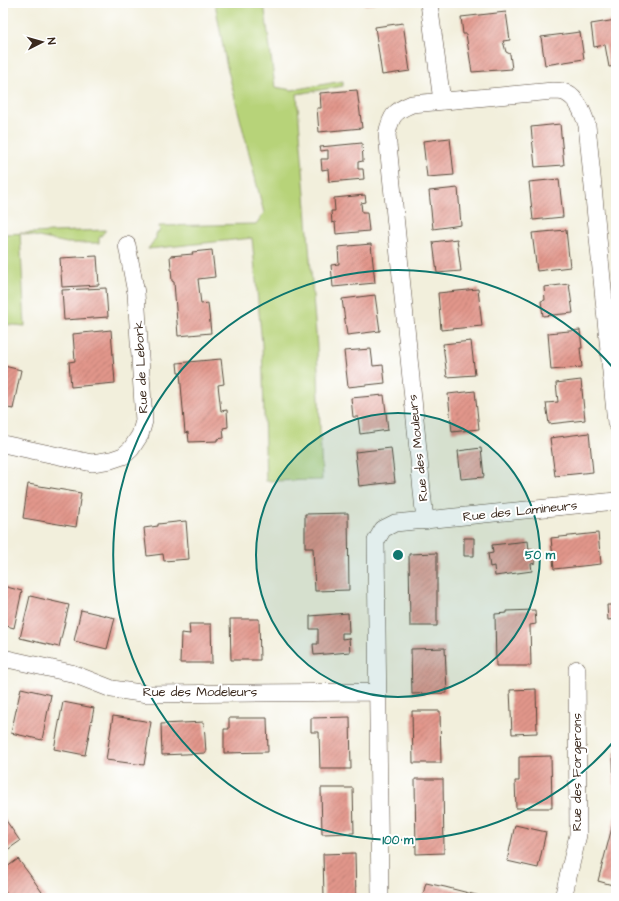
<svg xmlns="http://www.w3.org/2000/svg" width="619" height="901" viewBox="0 0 619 901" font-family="'Architects Daughter',sans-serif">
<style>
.green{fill:#b7d379;stroke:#797e4c}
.building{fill:url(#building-hatch)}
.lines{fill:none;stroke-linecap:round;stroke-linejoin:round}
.street-casing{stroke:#56483a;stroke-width:18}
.street{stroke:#fff;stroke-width:17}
.ring{fill:none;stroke:#0f766e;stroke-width:2}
.labels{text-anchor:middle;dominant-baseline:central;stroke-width:4;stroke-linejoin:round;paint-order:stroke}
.street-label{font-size:13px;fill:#3b2a1e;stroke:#fff}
.centre{fill:#0f766e;stroke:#fff;stroke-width:2}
.ring-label{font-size:12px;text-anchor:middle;font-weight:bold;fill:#0f766e;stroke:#fff;stroke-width:4;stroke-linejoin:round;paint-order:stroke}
</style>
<defs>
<pattern id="building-hatch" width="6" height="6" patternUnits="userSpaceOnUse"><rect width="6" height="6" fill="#e2968b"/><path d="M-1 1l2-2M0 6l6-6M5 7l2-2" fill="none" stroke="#b87b71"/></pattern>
</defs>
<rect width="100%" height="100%" fill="#fff"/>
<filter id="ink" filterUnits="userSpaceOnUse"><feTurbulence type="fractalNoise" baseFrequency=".025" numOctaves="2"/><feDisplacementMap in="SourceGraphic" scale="8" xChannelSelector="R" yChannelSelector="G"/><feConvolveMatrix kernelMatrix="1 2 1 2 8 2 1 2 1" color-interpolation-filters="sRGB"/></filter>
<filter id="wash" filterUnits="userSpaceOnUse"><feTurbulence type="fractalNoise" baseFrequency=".012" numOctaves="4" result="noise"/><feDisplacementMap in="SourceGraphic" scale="16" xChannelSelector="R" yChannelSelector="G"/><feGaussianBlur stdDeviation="0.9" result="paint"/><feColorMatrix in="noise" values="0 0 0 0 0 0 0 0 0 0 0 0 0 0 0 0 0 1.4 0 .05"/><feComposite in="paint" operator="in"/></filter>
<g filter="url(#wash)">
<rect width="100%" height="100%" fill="#f2efdc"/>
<!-- green -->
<path class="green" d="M215,3H264L275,87L292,90L343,81V86L297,94L317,347L322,480L266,481L262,344L252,238L148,249L156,238V234L160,231L159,226L256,224L264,213L226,63Z
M106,230L99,238V243H67L20,233L25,326L3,324V234Z"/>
<g id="blocks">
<!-- building -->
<path class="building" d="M365,3H376V4L365,5Z
M506,12L510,40L503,41L506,52L510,54L512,69L472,72L466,34H463L461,17Z
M616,20V66L609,67L605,45L594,47L591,24Z
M403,23L410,71L382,75L375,27Z
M580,32L584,59L545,65L541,37Z
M357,90L362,128L319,132L317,108H321L320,93Z
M560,124L564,165L535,167L531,127Z
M450,138L454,175L427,177L423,141Z
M362,143L363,161L358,162V169H363L364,179L329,182L328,169L322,170L321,159H328V150L321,151L320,147Z
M559,179L563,217L533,220L529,182Z
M458,188L461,225L433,229L429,191Z
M365,195L366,202L361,203L362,212H367L369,231L336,234L335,222L332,223L331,211H335L334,198Z
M566,230L570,267L537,271L532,233Z
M457,239L461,271L437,273L433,242Z
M371,244L375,283L333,287L331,265L339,264L338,247Z
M212,250L215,277L198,279L201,304L208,303L211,333L178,336L174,282L172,281L170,256L193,254L192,252Z
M97,256L99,285L62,287L60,258Z
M569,284L573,313L543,316L541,301L545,300L544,287Z
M106,288L108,317L64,320L62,290Z
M478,289L482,326L441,330L438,293Z
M375,295L380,331L347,335L342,299Z
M111,330L115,383L71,387L69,362L75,361L73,334Z
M580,330L582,348H580L582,367L551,370L548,333Z
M471,341L475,375L447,377L443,344Z
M371,349L373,366L383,365L385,383L348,387L344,351Z
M221,359L224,384L218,385L221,411L227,410L228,427L223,428L224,438L217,439V441L189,442L188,432L185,433L180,373H178L177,363Z
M4,366L21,370L13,409L3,407V369Z
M581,380L585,420L549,424L546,403L558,402L556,383Z
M475,391L479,429L452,432L448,394Z
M384,395L388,430L360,434L358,417H353L351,398Z
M589,433L593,472L555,476L550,438Z
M391,448L395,482L359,486L355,452Z
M481,448L484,477L461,479L458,451Z
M28,484L81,493L76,527L23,518Z
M348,513L349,590L315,591L313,548H305V514Z
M186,521L189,559L164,561L163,554L147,556L144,528L158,526V524Z
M598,533L601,564L554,569L551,538Z
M464,538H474V556H464Z
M528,541L529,550H534L535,563L531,564L532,571L495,576L494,566L490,567L488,554L493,553L492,545Z
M437,553V626H410L409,554Z
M3,586L22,591L14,628L3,625Z
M30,596L69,605L59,647L20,638Z
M607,605H616V619L608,620Z
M81,610L115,618L107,649L74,641Z
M535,610L536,624L530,625L531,666H496L495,614L507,613V611Z
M348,613L349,633H342V639L349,638L350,652L314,655L313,644H318V629H310V616Z
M230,619H259L260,660H231Z
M189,624H211L212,663H180L181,633L190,634Z
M445,648L447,693L412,694L411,649Z
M21,688L51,695L42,740L11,733Z
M536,689L537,733L512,734L510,690Z
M63,702L94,708L85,755L54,749Z
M412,711H440L441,763H413Z
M113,716L151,722L144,765L106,760Z
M350,717L351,769H320L319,732H311V718Z
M229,718H267L268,752L224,753V729H229Z
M204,722L206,753L162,755L161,724Z
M616,752V793L614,791L613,754Z
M551,756L552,808H516L515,781H519V757Z
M415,779H443L444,853L416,854Z
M321,788H353L354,833L322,834Z
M615,816H616V886L598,881Z
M5,819L20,841L3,853V820Z
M515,825L546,832L538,868L507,861Z
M355,853L356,898H324L323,854Z
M18,859L30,875L46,898H9L6,893L3,889V870Z
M426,883L445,887L488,898H422Z"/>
</g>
</g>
<g filter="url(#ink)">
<use href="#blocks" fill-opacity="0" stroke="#56483a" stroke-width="1"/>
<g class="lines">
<!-- street casing -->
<g class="street-casing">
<path id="street" d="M429,3L442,101
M3,444L92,463L111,460L123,456L131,449L140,435L144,421L136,293L127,245
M425,521L387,134C391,116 394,111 412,104L553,91C557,91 562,91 566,93C578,99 583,113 587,125L616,423
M3,658L71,673L112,689L148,694L377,692
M380,898L376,541L383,529L395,523L616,501
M563,898L578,835L577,669"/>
</g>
<!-- street -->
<use href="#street" class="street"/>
</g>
</g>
<!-- distance rings -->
<circle cx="398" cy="555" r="142" fill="#0f766e" fill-opacity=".12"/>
<g class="ring">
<circle cx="398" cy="555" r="142"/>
<path d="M615 740A285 285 0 1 1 615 370"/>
</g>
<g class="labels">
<!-- street labels -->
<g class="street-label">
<text transform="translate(141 367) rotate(-93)">Rue de Lebork</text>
<text transform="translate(418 448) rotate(-96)">Rue des Mouleurs</text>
<text transform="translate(520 511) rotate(-6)">Rue des Lamineurs</text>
<text x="200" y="692">Rue des Modeleurs</text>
<text transform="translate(577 772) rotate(-90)">Rue des Forgerons</text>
</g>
</g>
<circle cx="398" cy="555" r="6" class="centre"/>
<g class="ring-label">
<text x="540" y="559">50 m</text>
<text x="398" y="844">100 m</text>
</g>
<!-- margin -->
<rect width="619" height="901" fill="none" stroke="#fff" stroke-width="16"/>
<!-- north arrow -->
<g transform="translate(42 42) rotate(84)" stroke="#ffffff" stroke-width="3" paint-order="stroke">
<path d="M0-3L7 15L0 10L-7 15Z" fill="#3b2a1e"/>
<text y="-6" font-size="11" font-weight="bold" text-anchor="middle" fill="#3b2a1e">N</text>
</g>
</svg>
